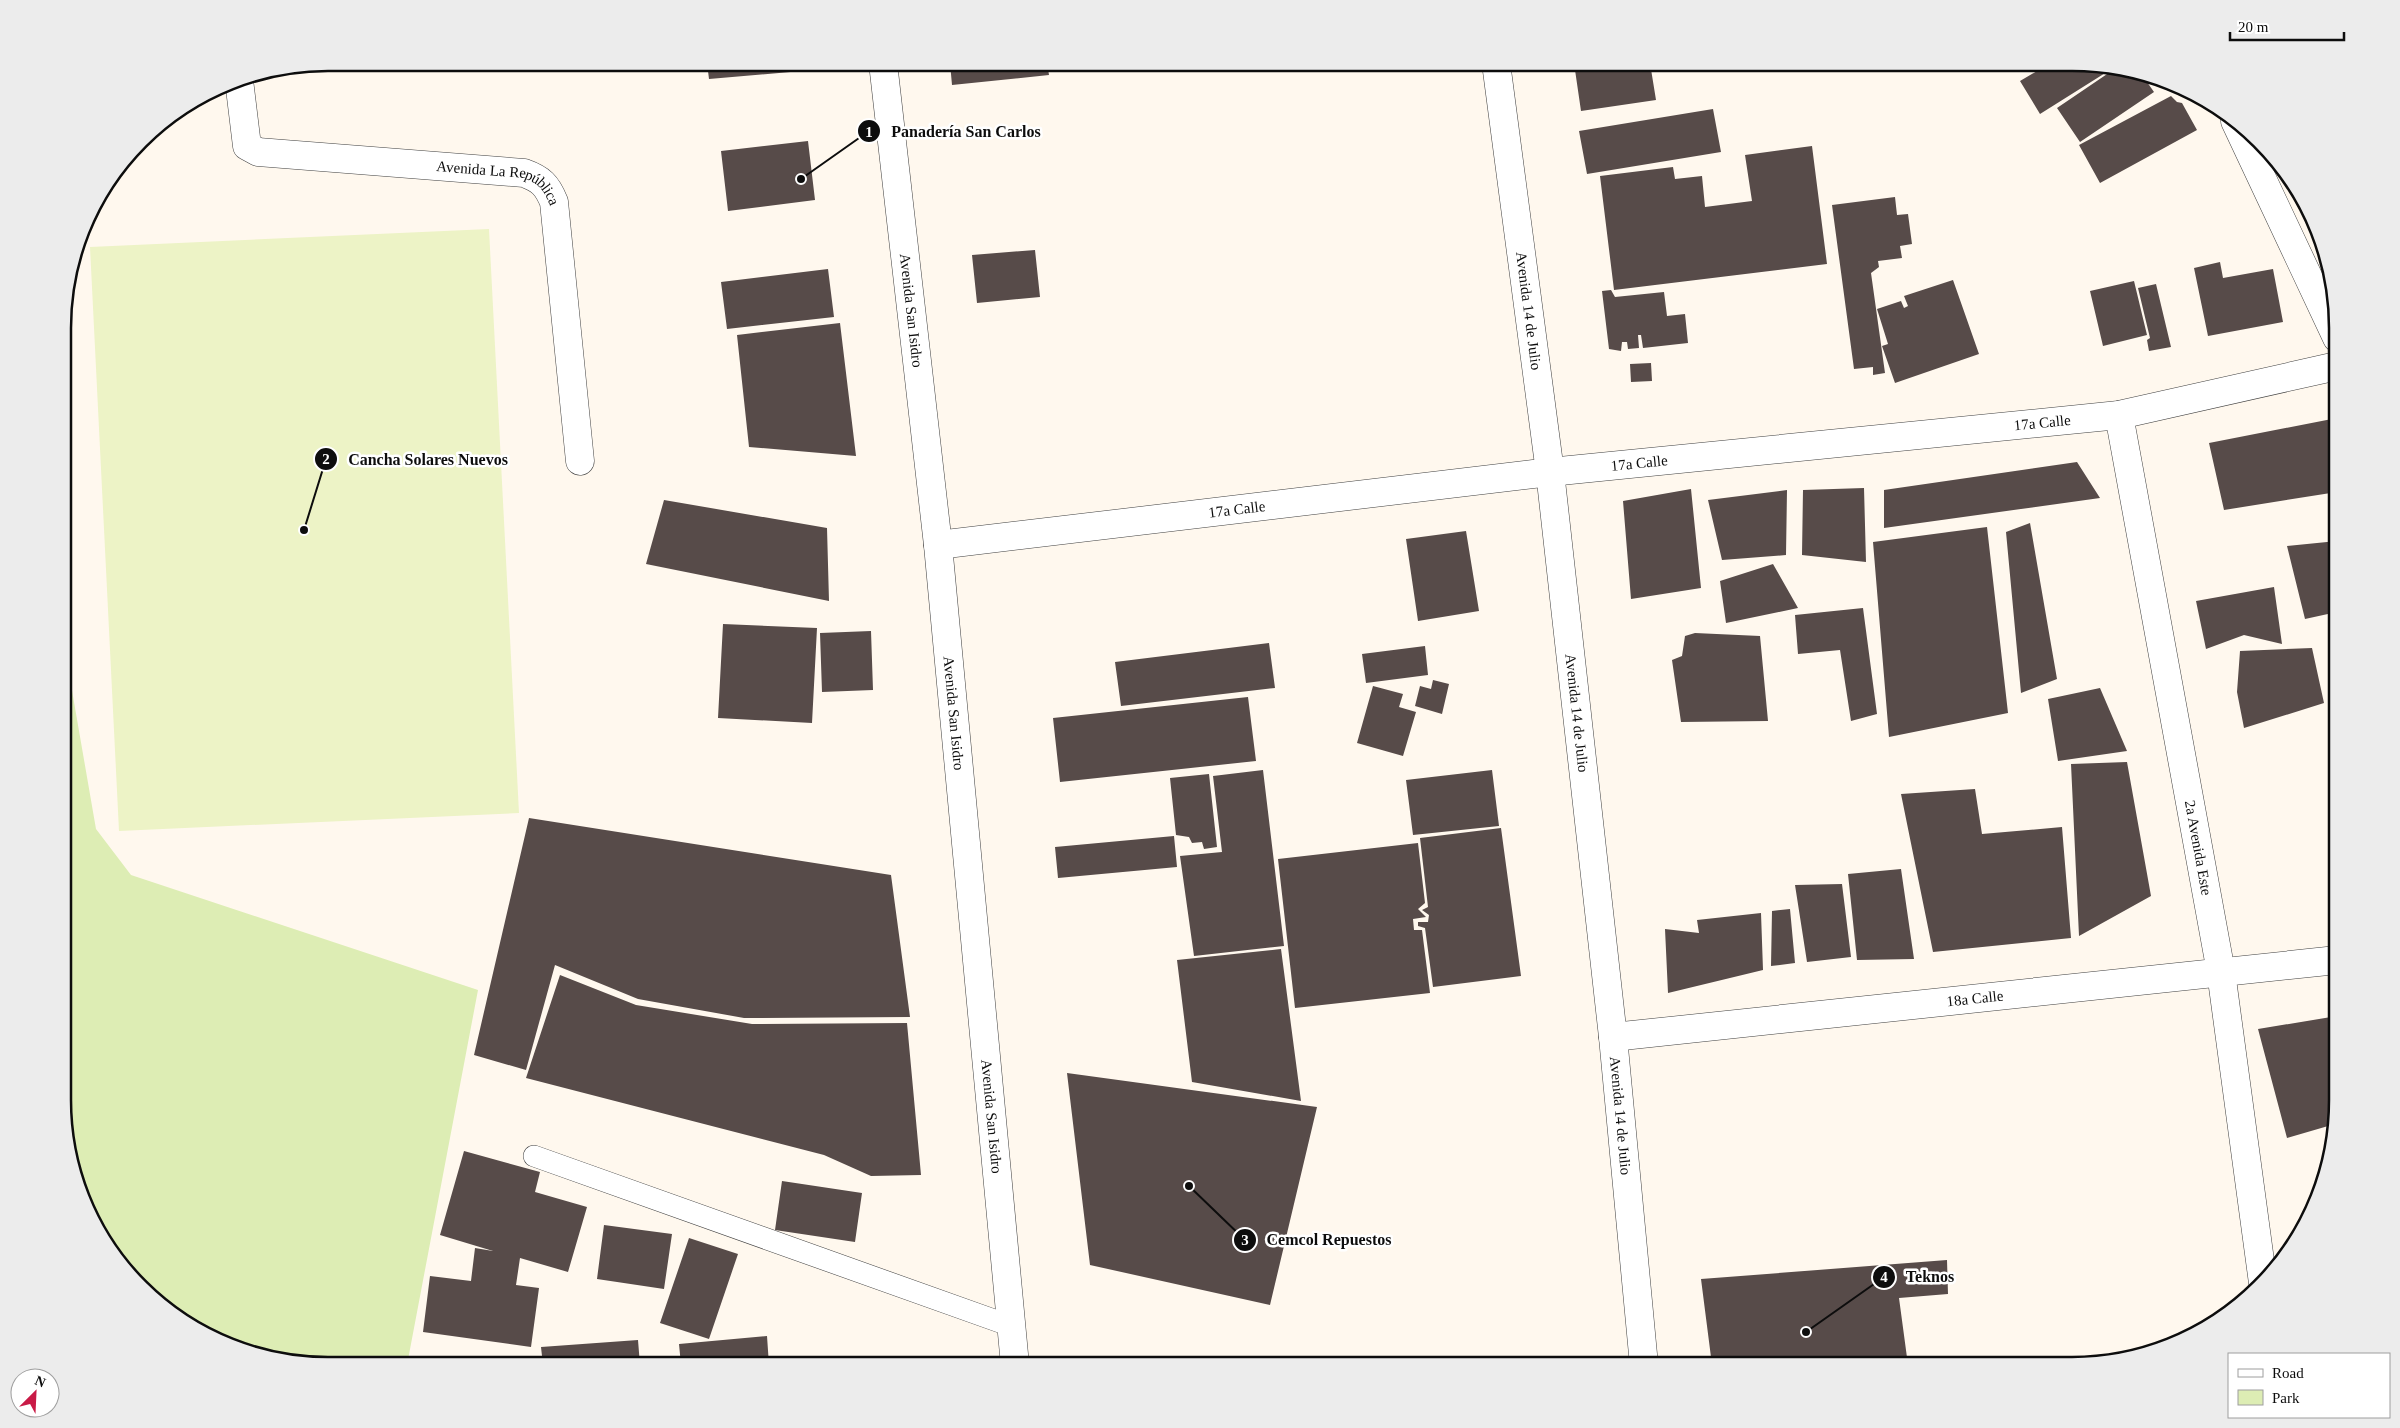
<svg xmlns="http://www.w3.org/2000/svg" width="2400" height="1428" viewBox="0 0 2400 1428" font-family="Georgia,serif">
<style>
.green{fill:#ddedb4}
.pitch{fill:#edf3c6}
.building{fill:#574b49}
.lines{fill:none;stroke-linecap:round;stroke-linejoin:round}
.service-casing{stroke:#404040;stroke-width:22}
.minor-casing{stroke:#404040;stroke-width:29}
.tertiary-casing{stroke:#404040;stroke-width:29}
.service{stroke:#fff;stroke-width:21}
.minor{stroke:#fff;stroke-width:28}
.tertiary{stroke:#fff;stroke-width:28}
.labels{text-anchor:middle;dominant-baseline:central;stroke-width:5;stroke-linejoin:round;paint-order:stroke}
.street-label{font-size:15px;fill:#0d0d0d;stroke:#fff}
.rim{fill:none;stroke:#0d0d0d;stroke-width:2.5}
.leader{fill:none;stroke:#0d0d0d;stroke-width:2}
.callout-dot{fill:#0d0d0d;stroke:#fff;stroke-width:2}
.mark-label{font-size:15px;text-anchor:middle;font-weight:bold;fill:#fff}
.callout-label{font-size:16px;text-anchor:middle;font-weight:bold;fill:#0d0d0d;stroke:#fff;stroke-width:5;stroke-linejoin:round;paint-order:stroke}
</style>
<rect width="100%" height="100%" fill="#fff8ee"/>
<!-- green -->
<path class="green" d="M65,650L96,829L131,875L478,990L407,1365H328L259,1356L195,1330L141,1288L107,1247L77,1185L65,1134Z"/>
<!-- pitch -->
<path class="pitch" d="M489,229L519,813L119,831L90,247Z"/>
<!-- building -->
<path class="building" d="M707,63H801L802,71L709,79Z
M950,63H1047L1049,75L952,85Z
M1574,63H1650L1656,100L1581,111Z
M2051,63H2072L2108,67L2110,70L2040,114L2020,81Z
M2116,68L2140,72L2154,92L2080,142L2057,108Z
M2171,96L2177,102L2182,103L2197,130L2100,183L2079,145Z
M1713,109L1721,152L1587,174L1579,131Z
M808,141L815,200L728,211L721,151Z
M1812,146L1827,264L1614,290L1600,176L1673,167L1675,179L1702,176L1705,207L1752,201L1745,155Z
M1895,197L1897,215L1908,214L1912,244L1900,246L1902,258L1878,261L1879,267L1871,273L1885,373L1873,375V367L1854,369L1832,205Z
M1035,250L1040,297L977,303L972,255Z
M2220,262L2223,278L2273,269L2283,322L2208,336L2194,268Z
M828,269L834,317L727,329L721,282Z
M1953,280L1979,354L1895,383L1882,346L1888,344L1877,309L1901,301L1904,308L1908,306L1904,296Z
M2134,281L2147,335L2103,346L2090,291Z
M2156,284L2171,347L2149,351L2147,340L2150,338L2138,288Z
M1611,290L1615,297L1664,292L1667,316L1685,314L1688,343L1643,348L1641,335H1638L1639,348L1628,349L1627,342H1622L1621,351L1609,349L1602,291Z
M840,323L856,456L749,447L737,335Z
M1651,363L1652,381L1631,382L1630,364Z
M2337,418V492L2224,510L2209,443Z
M2077,462L2100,498L1884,528V490Z
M1864,488L1866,562L1802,555L1803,490Z
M1691,489L1701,588L1631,599L1623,501Z
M1787,490L1786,555L1722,560L1708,500Z
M664,500L827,528L829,601L646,564Z
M2030,523L2057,679L2021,693L2006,532Z
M1987,527L2008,713L1889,737L1873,542Z
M1466,531L1479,611L1418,621L1406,539Z
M2337,541V612L2305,619L2287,546Z
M1773,564L1798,608L1726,623L1720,581Z
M2274,587L2282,644L2244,635L2206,649L2196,601Z
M1863,608L1877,714L1851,721L1840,650L1798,654L1795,615Z
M723,624L817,628L812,723L718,718Z
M871,631L873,690L822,692L820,633Z
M1695,633L1760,636L1768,721L1681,722L1672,660L1682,656L1685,636Z
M1269,643L1275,688L1121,706L1115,662Z
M1425,646L1428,675L1366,683L1362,654Z
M2312,648L2324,703L2244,728L2237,692L2240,651Z
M1433,680L1449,684L1442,714L1415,706L1420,686L1431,689Z
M1373,686L1403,694L1399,707L1416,712L1403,756L1357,743Z
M2100,688L2127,751L2058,761L2048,699Z
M1248,697L1256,761L1060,782L1053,718Z
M2127,762L2151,896L2079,936L2071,764Z
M1263,770L1284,946L1194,956L1180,856L1222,852L1213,776Z
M1492,770L1499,826L1413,835L1406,780Z
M1209,774L1217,847L1204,849L1202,842L1192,843L1189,837L1176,835L1170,778Z
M1975,789L1982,834L2062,827L2071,938L1933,952L1901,794Z
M529,818L891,875L910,1017L744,1018L638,999L555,965L526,1070L474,1055Z
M1501,828L1521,976L1433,987L1425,928L1418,926V922H1428L1429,915L1422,910L1428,907L1420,838Z
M1174,836L1177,867L1058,878L1055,847Z
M1418,843L1425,903L1418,909L1426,917L1413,919L1414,930H1422L1430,993L1295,1008L1278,859Z
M1901,869L1914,959L1857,960L1848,874Z
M1842,884L1851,957L1807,962L1795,885Z
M1790,909L1795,963L1771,966L1772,911Z
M1761,913L1763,970L1668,993L1665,929L1699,933L1697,920Z
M1281,949L1301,1101L1192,1082L1177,960Z
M560,975L636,1005L752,1024L907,1023L921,1175L871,1176L824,1155L526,1078Z
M2337,1016L2335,1124L2287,1138L2258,1029Z
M1067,1073L1317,1107L1270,1305L1090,1265Z
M464,1151L540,1172L535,1192L587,1207L568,1272L520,1258L516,1285L539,1288L531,1347L423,1332L430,1276L471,1281L475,1248L493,1251L440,1235Z
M782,1181L862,1193L855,1242L775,1230Z
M604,1225L672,1234L664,1289L597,1279Z
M689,1238L738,1254L709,1339L660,1323Z
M1947,1260L1948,1294L1899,1298L1908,1365H1712L1701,1279Z
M767,1336L769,1365H681L679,1344Z
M638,1340L640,1365H543L541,1347Z"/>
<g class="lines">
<!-- service casing -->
<g class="service-casing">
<path id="service" d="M534,1156L1011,1326"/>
</g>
<!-- minor casing -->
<g class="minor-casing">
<g id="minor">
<path id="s1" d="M239,80L247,146L258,152L524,173C541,179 547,185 554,202L580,461"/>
<path d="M2235,121L2337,338"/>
<path id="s2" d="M2119,415L2221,972L2263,1283"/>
<path id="s3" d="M938,545L1550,472L2119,415L2337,366"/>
<path id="s4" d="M1613,1037L2337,960"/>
</g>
</g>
<!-- tertiary casing -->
<g class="tertiary-casing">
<g id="tertiary">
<path id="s5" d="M883,63L938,545L1015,1365"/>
<path id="s6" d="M1496,63L1550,472L1613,1037L1644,1365"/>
</g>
</g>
<!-- service -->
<use href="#service" class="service"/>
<!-- minor -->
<use href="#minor" class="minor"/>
<!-- tertiary -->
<use href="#tertiary" class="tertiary"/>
</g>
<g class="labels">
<!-- street labels -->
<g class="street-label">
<text stroke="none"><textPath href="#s1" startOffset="325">Avenida La República</textPath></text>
<text stroke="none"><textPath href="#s5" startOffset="249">Avenida San Isidro</textPath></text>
<text stroke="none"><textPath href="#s6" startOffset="250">Avenida 14 de Julio</textPath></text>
<text stroke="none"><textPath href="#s3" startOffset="1111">17a Calle</textPath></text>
<text stroke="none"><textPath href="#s3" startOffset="706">17a Calle</textPath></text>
<text stroke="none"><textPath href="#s3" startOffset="301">17a Calle</textPath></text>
<text stroke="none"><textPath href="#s5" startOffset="654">Avenida San Isidro</textPath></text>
<text stroke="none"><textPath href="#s6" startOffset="655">Avenida 14 de Julio</textPath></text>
<text stroke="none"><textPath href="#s2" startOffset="440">2a Avenida Este</textPath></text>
<text stroke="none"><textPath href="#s4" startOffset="364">18a Calle</textPath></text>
<text stroke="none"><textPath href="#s6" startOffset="1060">Avenida 14 de Julio</textPath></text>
<text stroke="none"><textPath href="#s5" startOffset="1059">Avenida San Isidro</textPath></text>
</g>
</g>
<!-- crop -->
<path d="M0 0H2400V1428H0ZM328 71H2072A257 257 0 0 1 2329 328V1100A257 257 0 0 1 2072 1357H328A257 257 0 0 1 71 1100V328A257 257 0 0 1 328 71Z" fill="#ececec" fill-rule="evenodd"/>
<path class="rim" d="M328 71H2072A257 257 0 0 1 2329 328V1100A257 257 0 0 1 2072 1357H328A257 257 0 0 1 71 1100V328A257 257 0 0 1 328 71Z"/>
<!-- callouts -->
<path class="leader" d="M801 179L869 131M304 530L326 459M1189 1186L1245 1240M1806 1332L1884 1277"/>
<g class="callout-dot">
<circle cx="801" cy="179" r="5"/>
<circle cx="304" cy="530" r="5"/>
<circle cx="1189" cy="1186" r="5"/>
<circle cx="1806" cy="1332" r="5"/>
<circle cx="869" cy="131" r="12"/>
<circle cx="326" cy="459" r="12"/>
<circle cx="1245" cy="1240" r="12"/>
<circle cx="1884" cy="1277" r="12"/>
</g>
<g class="mark-label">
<text x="869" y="137">1</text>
<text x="326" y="464">2</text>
<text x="1245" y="1245">3</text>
<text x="1884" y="1282">4</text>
</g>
<g class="callout-label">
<text x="966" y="137">Panadería San Carlos</text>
<text x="428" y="465">Cancha Solares Nuevos</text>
<text x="1329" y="1245">Cemcol Repuestos</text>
<text x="1930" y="1282">Teknos</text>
</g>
<!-- legend -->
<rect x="2228" y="1353" width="162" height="65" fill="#ffffff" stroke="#9e9e9e"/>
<rect x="2238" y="1369" width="25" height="8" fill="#ffffff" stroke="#9e9e9e"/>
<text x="2272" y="1378" font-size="15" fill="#0d0d0d">Road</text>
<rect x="2238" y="1390" width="25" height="15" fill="#ddedb4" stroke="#9e9e9e"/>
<text x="2272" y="1403" font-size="15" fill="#0d0d0d">Park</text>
<!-- north arrow -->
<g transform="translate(35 1393) rotate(24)"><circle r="24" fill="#ffffff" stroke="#9e9e9e"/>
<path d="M0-4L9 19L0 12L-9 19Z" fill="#c91a46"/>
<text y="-8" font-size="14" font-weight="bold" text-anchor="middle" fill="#0d0d0d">N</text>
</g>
<!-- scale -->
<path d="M2230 32v8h114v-8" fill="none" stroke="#0d0d0d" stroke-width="2.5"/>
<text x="2238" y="32" font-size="15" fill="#0d0d0d" stroke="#ffffff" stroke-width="4" paint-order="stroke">20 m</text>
</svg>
